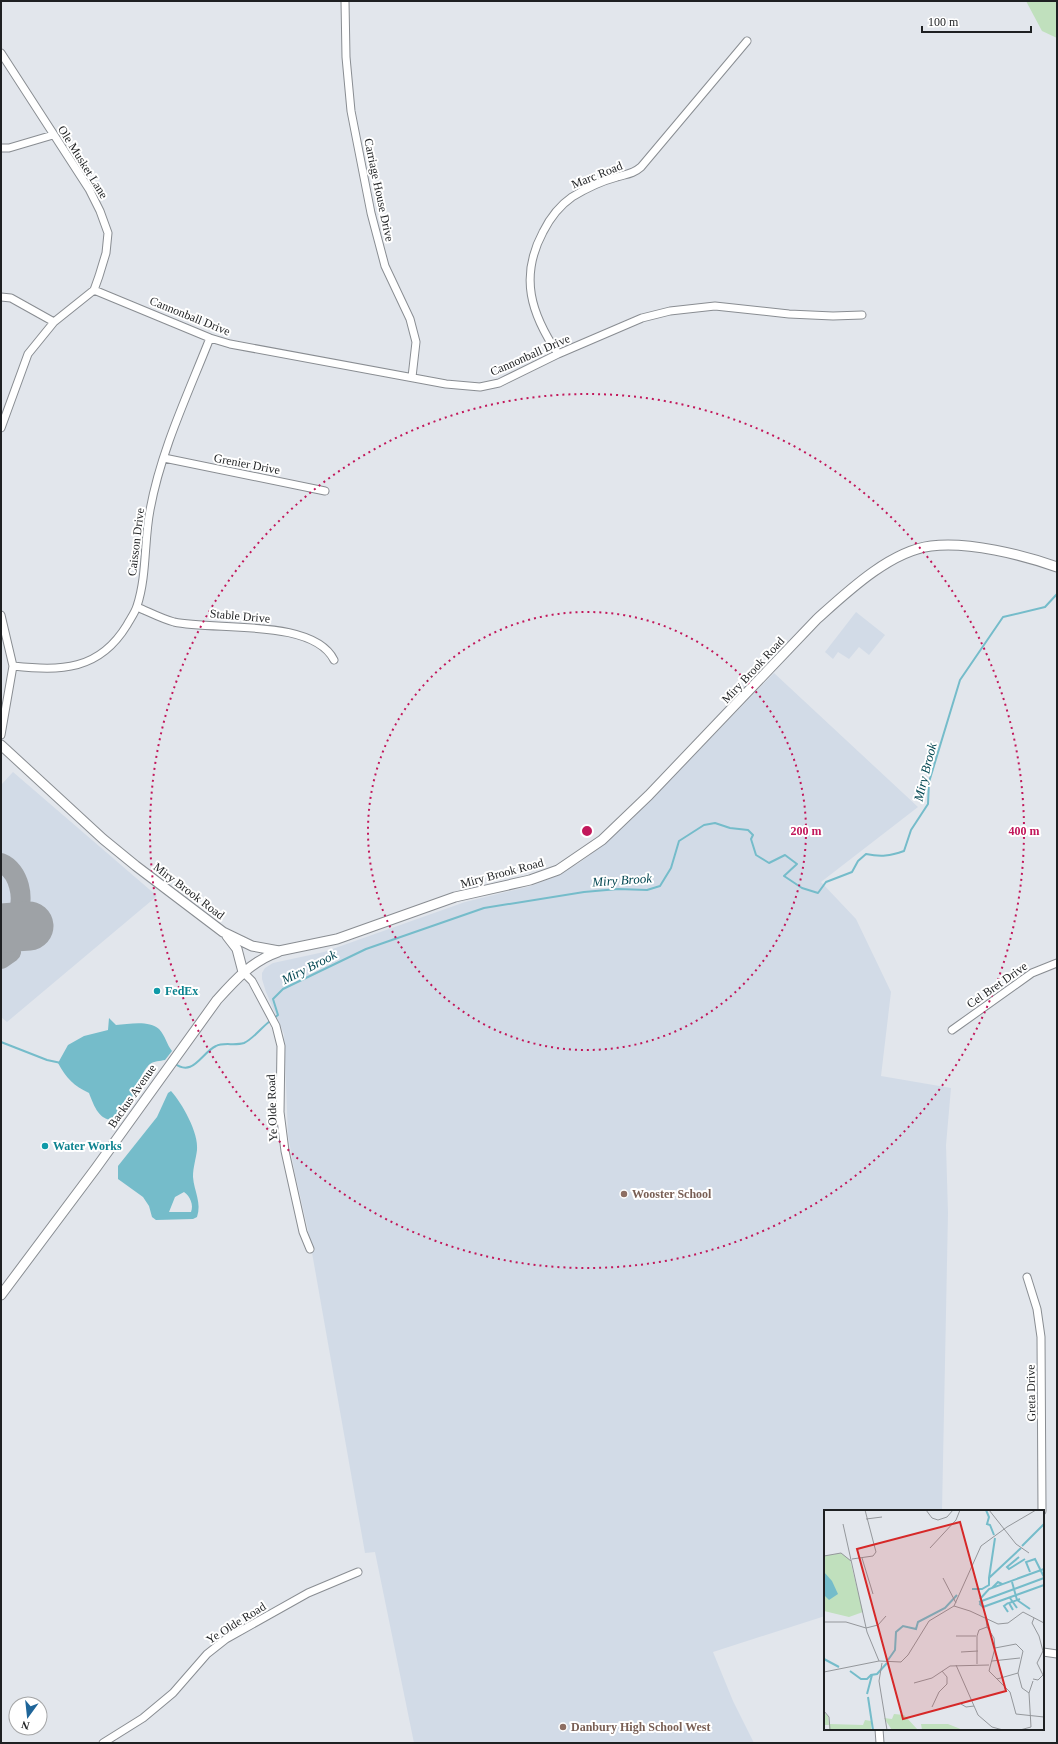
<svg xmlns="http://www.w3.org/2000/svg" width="1058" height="1744" viewBox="0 0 1058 1744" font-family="Georgia,serif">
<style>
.built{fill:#d2dbe7}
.green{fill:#c0e0bd}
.water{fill:#75bcca;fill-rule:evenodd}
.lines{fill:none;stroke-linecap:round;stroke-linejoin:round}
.stream{stroke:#75bcca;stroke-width:2}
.taxiway{stroke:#9ea2a6;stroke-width:20}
.runway{stroke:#9ea2a6;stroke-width:49}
.minor-casing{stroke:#898d92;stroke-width:9}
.secondary-casing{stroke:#898d92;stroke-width:11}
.minor{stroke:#fff;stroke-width:7}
.secondary{stroke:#fff;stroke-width:9}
.ring{fill:none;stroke:#c2185b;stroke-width:2;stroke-dasharray:2 4}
.culture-dot{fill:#0f9aa8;stroke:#fff;stroke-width:1.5}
.education-dot{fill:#8d6e63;stroke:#fff;stroke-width:1.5}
.labels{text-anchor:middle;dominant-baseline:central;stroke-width:4;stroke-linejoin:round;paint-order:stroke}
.street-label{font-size:12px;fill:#1e2022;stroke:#fff}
.culture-label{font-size:12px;font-weight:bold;fill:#0d838f;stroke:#fff;text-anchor:start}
.education-label{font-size:12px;font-weight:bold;fill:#785e54;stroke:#fff;text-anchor:start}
.water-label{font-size:13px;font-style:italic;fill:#024651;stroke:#fff}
.inset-river{fill:none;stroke:#75bcca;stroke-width:2}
.inset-road{fill:none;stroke:#94979b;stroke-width:1}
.view{fill:#d62828;fill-opacity:0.15;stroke:#d62828;stroke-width:2}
.inset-edge{fill:none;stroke:#1e2022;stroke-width:2}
.centre{fill:#c2185b;stroke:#fff;stroke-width:2}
.ring-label{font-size:12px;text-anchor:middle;font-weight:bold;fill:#c2185b;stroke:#fff;stroke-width:4;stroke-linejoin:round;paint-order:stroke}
</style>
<rect width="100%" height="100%" fill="#e2e6ec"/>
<!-- built -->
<path class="built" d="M856,612L885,635L869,655L859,647L849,659L838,652L833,659L825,652Z
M774,673L918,807L821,882L856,919L891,992L881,1076L951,1088L946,1145L948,1213L942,1511H825V1616L713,1652L733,1701L754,1743H414L375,1552L365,1553L308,1230L295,1174L288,1135L284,1034L266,992L262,979V973L265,968L273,963L324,952L465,902L531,886L552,878L579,863L602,846L634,817Z
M13,772L157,896L7,1022L1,1017V785Z"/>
<!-- green -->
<path class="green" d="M1026,1H1057V38L1042,31Z"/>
<!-- water -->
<path class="water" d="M109,1018L116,1025C129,1024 149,1020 159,1029C165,1035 167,1045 172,1051L165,1060C160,1061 154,1061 150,1064C140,1072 130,1104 125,1116C103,1127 96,1112 89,1093C74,1086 66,1078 58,1063L68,1045L84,1036L108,1030Z
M171,1091C182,1103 199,1133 197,1150C196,1159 193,1167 193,1177C194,1191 202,1203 197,1217L193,1219L156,1220L152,1217L149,1206L143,1197L118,1179V1166L157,1117L168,1093ZM184,1192C190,1196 194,1205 191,1212H169L175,1197Z"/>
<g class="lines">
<!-- stream -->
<path class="stream" d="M274,1018L278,1015L273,999L283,989L366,949L484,908L584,892L618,889L647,890L660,886L671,868L679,841L704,825L715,823L730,828L748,830L753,835L751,839L756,855L769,863L785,855L797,864L784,876L802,888L818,893L826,882L852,872L858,861L866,854C881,857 890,856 904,851L911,830L928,804L929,782L960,680L1003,617L1045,607L1057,594
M1,1042L47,1060L61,1063
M174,1063C193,1078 201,1053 216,1046C223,1042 235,1046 244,1043C253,1039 262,1027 270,1021"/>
<!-- taxiway -->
<path class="taxiway" d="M1,863C19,870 26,900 16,916C12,921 7,924 1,928
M1,959L11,952"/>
<!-- runway -->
<path class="runway" d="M1,928L29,926"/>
<!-- minor casing -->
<g class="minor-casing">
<path id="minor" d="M345,1L346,57L351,111L371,213L385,266L410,319L416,342L412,377
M1,53L89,189L100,211L108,233L106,253L99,276L94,290L54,322L28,354L1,428
M1,148H9L53,135
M94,290L210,338L230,344L446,384L480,387L499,383L558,354L642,318L670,311L715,306L789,314L833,316L862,315
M1,297L11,298L54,322
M558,354C531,314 519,277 543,232C550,218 559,206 572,197C585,189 602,181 617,177C627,174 633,174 641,167L747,41
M164,458L325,491
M137,607C149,612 162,619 174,622C215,631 313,618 334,660
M1,615L13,666L1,735
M13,666C61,671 99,671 127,625C130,619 135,613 137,606C147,576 144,541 150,510C161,450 188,394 210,338
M243,972L252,981L276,1026L281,1046L280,1112L285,1151L303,1232L310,1249
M952,1030L1032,973L1057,963
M1027,1277L1037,1309L1041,1337L1042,1511
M1043,1652L1057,1654
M879,1729L880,1743
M103,1743L143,1718L173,1693L207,1654L226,1639L308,1593L358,1572"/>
</g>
<!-- secondary casing -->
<g class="secondary-casing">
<path id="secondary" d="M1,745L103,839L136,866L223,932L252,946L279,951L337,939L455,897L530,880L558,870L602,840L649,795L817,619C847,592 890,551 931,546C968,541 1023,555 1057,567
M227,936L237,949L243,972
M1,1295L96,1168L217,1000C235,980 252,961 278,952"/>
</g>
<!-- minor -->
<use href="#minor" class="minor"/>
<!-- secondary -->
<use href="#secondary" class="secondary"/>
</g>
<!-- distance rings -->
<g class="ring">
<circle cx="587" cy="831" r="219"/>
<circle cx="587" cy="831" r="437"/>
</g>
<!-- markers -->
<g class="culture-dot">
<circle cx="157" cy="991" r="4"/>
<circle cx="45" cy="1146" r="4"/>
</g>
<g class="education-dot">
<circle cx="624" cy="1194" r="4"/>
<circle cx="563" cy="1727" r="4"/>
</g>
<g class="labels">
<!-- street labels -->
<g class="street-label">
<text transform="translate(83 162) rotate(58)">Ole Musket Lane</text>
<text transform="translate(597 175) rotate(-22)">Marc Road</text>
<text transform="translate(379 190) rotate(78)">Carriage House Drive</text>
<text transform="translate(190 316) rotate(22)">Cannonball Drive</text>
<text transform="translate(530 355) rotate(-24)">Cannonball Drive</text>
<text transform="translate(247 464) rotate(11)">Grenier Drive</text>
<text transform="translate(136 542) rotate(-83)">Caisson Drive</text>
<text transform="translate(240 616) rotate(5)">Stable Drive</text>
<text transform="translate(753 670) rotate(-47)">Miry Brook Road</text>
<text transform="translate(502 873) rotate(-15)">Miry Brook Road</text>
<text transform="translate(189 891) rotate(37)">Miry Brook Road</text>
<text transform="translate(997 985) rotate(-35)">Cel Bret Drive</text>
<text transform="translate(132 1096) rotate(-55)">Backus Avenue</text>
<text transform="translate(272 1108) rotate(-92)">Ye Olde Road</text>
<text transform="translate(1031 1393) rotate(-91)">Greta Drive</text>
<text transform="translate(236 1623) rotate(-32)">Ye Olde Road</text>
</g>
<!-- culture labels -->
<g class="culture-label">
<text x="165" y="991">FedEx</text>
<text x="53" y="1146">Water Works</text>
</g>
<!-- education labels -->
<g class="education-label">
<text x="632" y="1194">Wooster School</text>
<text x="571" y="1727">Danbury High School West</text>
</g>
<!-- water labels -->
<g class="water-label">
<text transform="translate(925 772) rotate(-76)">Miry Brook</text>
<text transform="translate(622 880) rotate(-4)">Miry Brook</text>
<text transform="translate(309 967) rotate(-27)">Miry Brook</text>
</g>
</g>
<!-- overview -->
<g transform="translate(824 1510)">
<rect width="220" height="220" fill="#e2e6ec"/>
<path d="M17,43L26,50L39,102L25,107L0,101V46ZM0,202L4,206L5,214L39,215L41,210L47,211V220H5V215H0ZM70,204L80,205L94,220H68L60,208L68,209ZM97,214H124L139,220H98Z" fill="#c0e0bd"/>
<path d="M0,62L8,71L14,84L5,90L0,85Z" fill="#75bcca"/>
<path class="inset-river" d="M162,0L165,7L163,14L166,15L170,25M198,36L220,14M195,47L183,57L185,59L201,49M206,62L202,52L211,49L220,67M165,68L171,28M188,72L193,90L206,99M168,78L174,72L178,74M148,79H158L165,75V68L197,38M186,88L193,98M156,89L165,79L220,59M158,91L156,94L159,97L220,75M155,92L220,68M189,100L185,93L196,89M184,102L180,96L184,93M0,149L15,157M64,150L71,140L72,122L79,116L92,119L94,112L121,98L133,85M26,161L37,169H43L47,165L53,164L63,153M43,184L48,165M44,187L49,220"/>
<path class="inset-road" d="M102,0L108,8L114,10L123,7L129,0M165,0L192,34L205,43M42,9L58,7M19,14L43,122L55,151M106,38L132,10L136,0M0,46L17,43L27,51M38,48L49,84M28,49L49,46L52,42L41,0M119,68L132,93M130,96L157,36L183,17L212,0M210,108L208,113L215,126L220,145M162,109L163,117L170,128L171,138L192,134L199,141L194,163L198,178L205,183M0,112H22L42,118L54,115L62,106M132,126H152M171,138L165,161L186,182L192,204L220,207M137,142L154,141M168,151L196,148M58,153L55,171L63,220M153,154V126L155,120L163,117M132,155L154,205L168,217L179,220M0,162L55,151L77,152L84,145L105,111L130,96L146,101L174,114L184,113L199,102L220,113M173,169L194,163M209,169L214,170L219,165L213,153L219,141M90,173L108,168L126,156L165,155M137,194L142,197L150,196M108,197L115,182L123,174V167L118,161M0,201L5,207L6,220M196,220L207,217L205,183L209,171"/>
<path class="view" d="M136,12L182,181L79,209L33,39Z"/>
<rect width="220" height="220" class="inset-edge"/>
</g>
<circle cx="587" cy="831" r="6" class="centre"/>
<g class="ring-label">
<text x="806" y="835">200 m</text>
<text x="1024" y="835">400 m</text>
</g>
<!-- border -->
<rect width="1058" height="1744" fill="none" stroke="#1e2022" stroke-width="4"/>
<!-- north arrow -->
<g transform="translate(28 1716) rotate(195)"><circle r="19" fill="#ffffff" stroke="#a5a6a7"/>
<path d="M0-3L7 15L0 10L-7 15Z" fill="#1f6599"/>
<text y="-6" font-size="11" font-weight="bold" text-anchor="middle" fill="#1e2022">N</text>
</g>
<!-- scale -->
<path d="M922 26v6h109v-6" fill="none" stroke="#1e2022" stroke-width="2"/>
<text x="928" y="26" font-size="12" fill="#1e2022" stroke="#ffffff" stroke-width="3" paint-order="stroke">100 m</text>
</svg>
